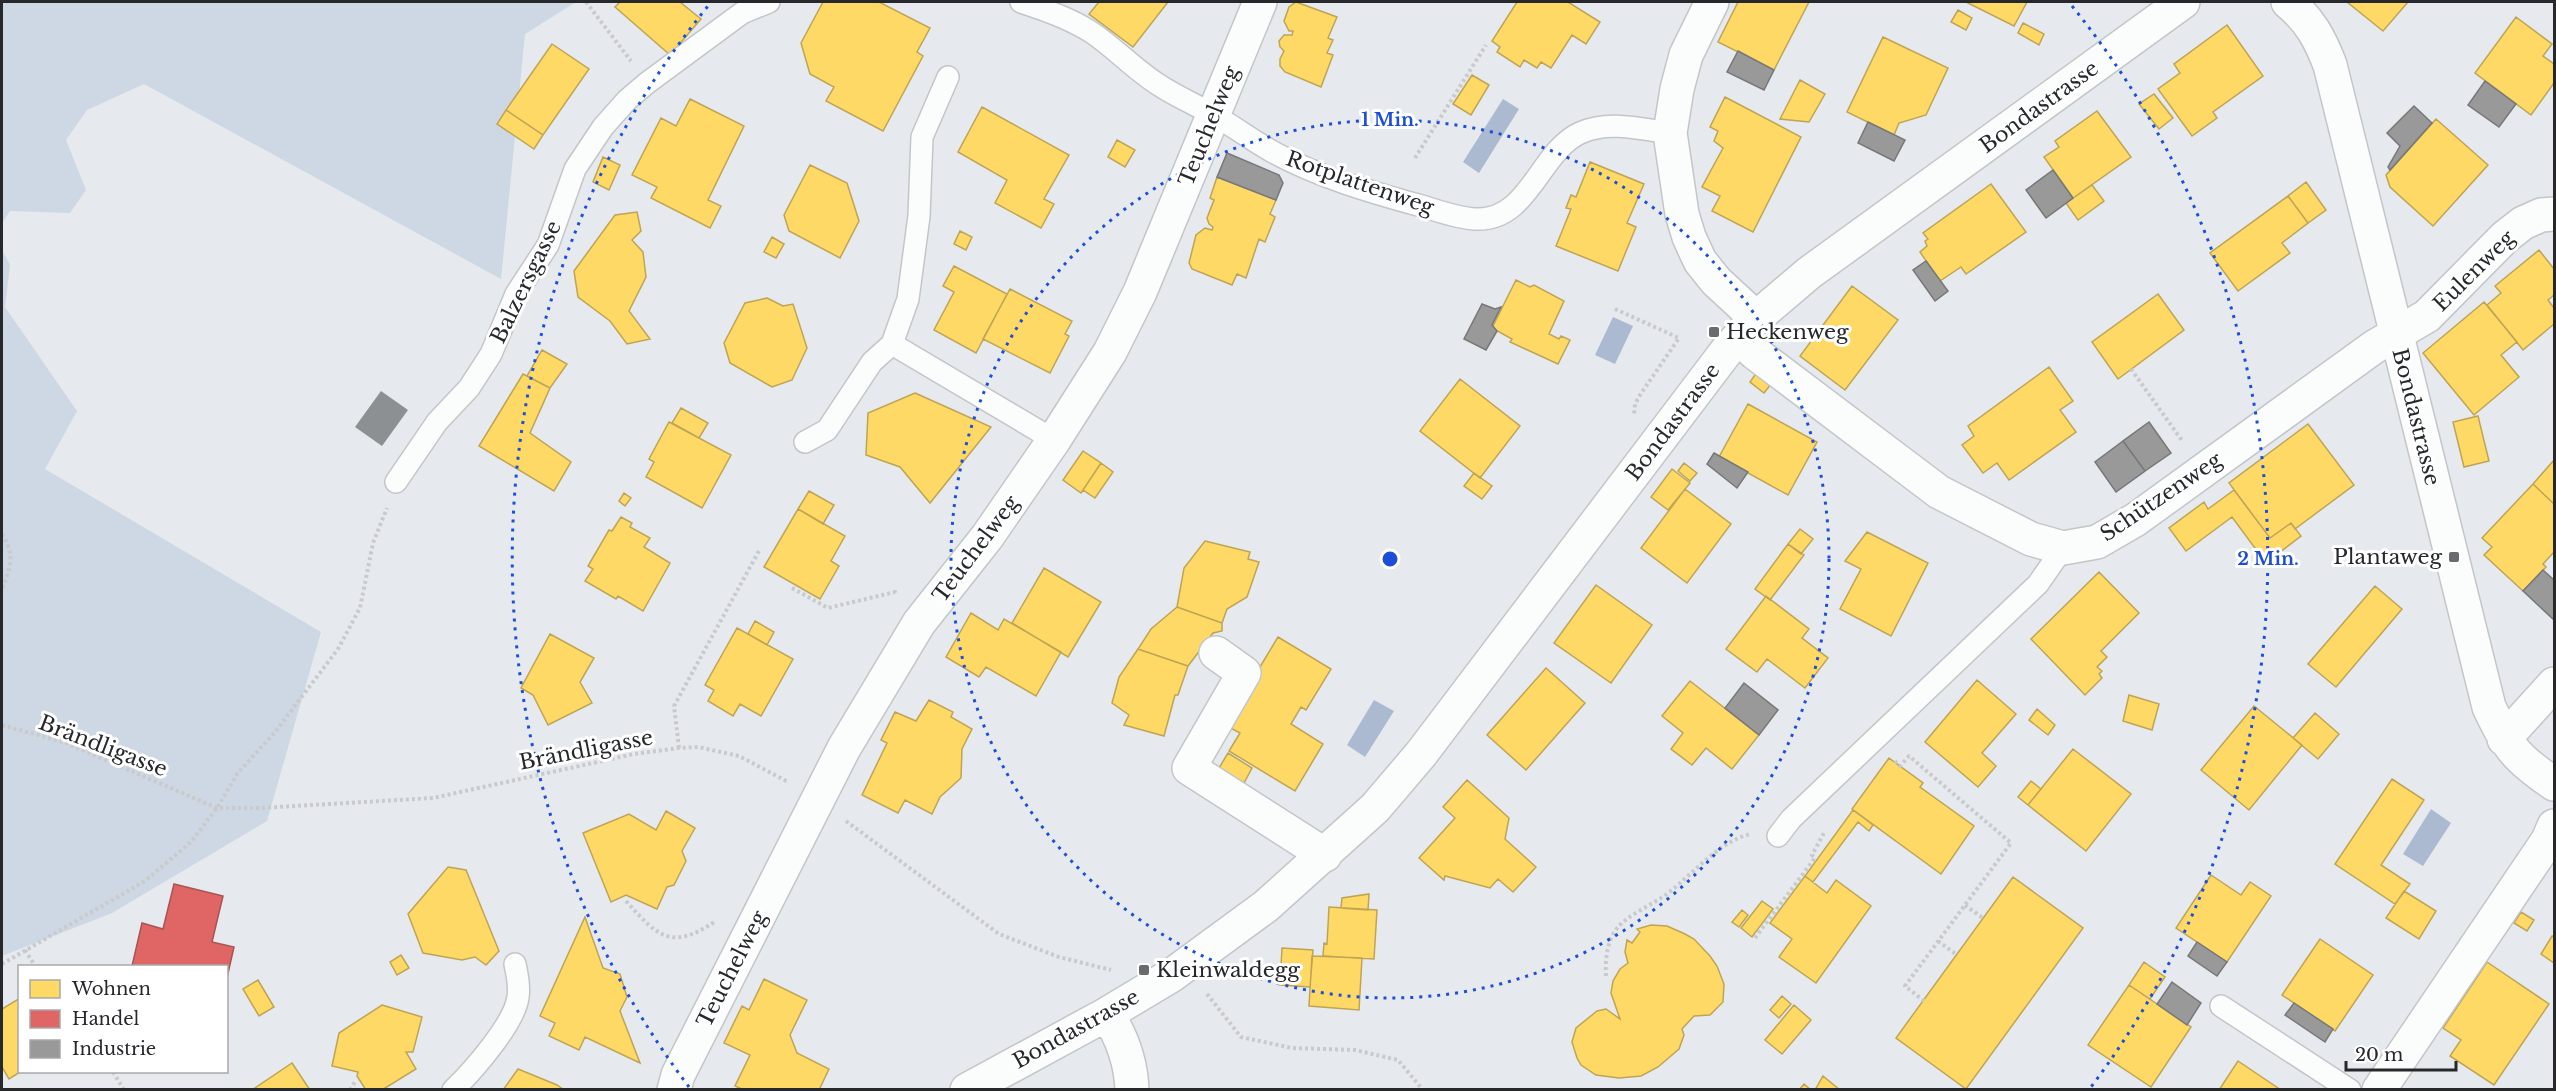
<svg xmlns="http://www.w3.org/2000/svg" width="2556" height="1091" viewBox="0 0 2556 1091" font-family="'Libre Baskerville',serif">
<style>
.green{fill:#ced7e4}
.water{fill:#abbad0}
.homes{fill:#ffd966;stroke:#bea454;stroke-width:1.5}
.shops{fill:#e06666;stroke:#a85354;stroke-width:1.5}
.industry{fill:#999;stroke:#767778;stroke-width:1.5}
.building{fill:#8d9093}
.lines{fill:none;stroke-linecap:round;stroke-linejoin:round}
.service-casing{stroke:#c3c6c9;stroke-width:24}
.minor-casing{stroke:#c3c6c9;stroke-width:36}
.path{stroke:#c9cacb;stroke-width:4;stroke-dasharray:3 3;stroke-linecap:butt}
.service{stroke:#fbfcfc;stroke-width:21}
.minor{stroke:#fbfcfc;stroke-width:33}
.ring{fill:none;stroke:#1d4ed8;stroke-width:3;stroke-dasharray:3 6}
.poi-dot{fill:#696c6f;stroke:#fff;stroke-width:2}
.labels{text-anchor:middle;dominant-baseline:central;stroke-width:6;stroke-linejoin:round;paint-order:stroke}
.street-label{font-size:21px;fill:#26282b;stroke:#fff}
.poi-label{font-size:21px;fill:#26282b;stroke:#fff;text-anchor:start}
.centre{fill:#1d4ed8;stroke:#fff;stroke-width:3}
.ring-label{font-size:18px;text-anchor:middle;font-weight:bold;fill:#1d4ed8;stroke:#fff;stroke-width:6;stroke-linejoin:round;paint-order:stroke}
</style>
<rect width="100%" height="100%" fill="#e6eaee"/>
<!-- green -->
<path class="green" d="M2,2H576L525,34L501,279L144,84L87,110L66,140L86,190L70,213L10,211L2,223Z
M2,250L10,265L5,307L77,411L45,469L321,632L267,821L112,913L2,956Z"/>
<!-- water -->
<path class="water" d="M1503,99L1519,109L1479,173L1463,162Z
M1613,317L1633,326L1615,364L1595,355Z
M1374,700L1394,711L1365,757L1347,745Z
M2431,809L2451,823L2423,866L2403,854Z"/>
<!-- homes -->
<path class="homes" d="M620,2H680L701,19L670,55L615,7Z
M823,2H879L930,28L917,52L923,56L883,131L826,101L834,87L810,74L801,43Z
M1099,2H1168L1133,47L1089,14Z
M1296,2L1337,17L1328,38L1333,40L1327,53L1333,55L1321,87L1285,72L1280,66V59L1284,51L1280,47L1279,41L1284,35H1292L1293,31H1289L1284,21L1289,7Z
M1517,2H1568L1600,22L1586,44L1572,35L1551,68L1541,62L1537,68L1524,60L1520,67L1497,52L1500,47L1492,41Z
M1738,2H1809L1774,70L1718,42Z
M1966,2H2027L2014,26Z
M2347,2H2408L2383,31Z
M1958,10L1972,18L1966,30L1951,22Z
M2516,17L2552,44L2543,56L2554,64V83L2531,115L2475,73Z
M2023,23L2044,34L2039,45L2018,33Z
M2227,25L2263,76L2213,112L2217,118L2192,136L2158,89L2180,73L2174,64Z
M1883,37L1948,68L1926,115L1899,123L1894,135L1847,112Z
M552,44L589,69L543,135L506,110Z
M1472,75L1489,85L1471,115L1453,104Z
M1800,80L1825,94L1809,122L1780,119Z
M2154,94L2173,118L2159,129L2139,104Z
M1725,97L1801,137L1753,232L1712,211L1720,196L1702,187L1723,148L1714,141L1718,131L1710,127Z
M690,99L744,126L708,200L721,206L710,228L651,198L657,187L632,175L661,118L676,126Z
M982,107L1069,155L1044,199L1054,204L1041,228L995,203L1007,180L958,152Z
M506,110L543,135L534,149L497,124Z
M2097,111L2131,157L2073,198L2044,157L2059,147L2055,141Z
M2436,119L2488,165L2433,226L2390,187L2386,175Z
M1117,140L1135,150L1125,167L1108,157Z
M603,157L620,165L609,190L593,182Z
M1590,162L1644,184L1627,223L1636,227L1618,271L1556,246L1571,209L1566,208L1571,195L1576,197Z
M810,165L847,183L859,221L840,258L789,231L784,215Z
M1217,177L1276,200L1270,214L1275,217L1265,242L1259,239L1246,278L1237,274L1232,285L1192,269L1189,263L1196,235L1205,228L1212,230L1213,227L1209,224L1207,218L1214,200L1210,198Z
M2306,182L2326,210L2308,223L2288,196Z
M1991,184L2026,232L1966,274L1961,267L1940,281L1920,252L1927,246L1925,241L1928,239L1923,233Z
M2092,185L2104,201L2078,220L2066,203Z
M2288,196L2308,223L2282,243L2290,253L2238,291L2210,253Z
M637,212L641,231L632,240L643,252L646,277L629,311L650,339L627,344L610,321L578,297L574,271L615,215Z
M960,231L972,237L966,250L954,244Z
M772,237L784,244L776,258L764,252Z
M2539,250L2554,269V295L2548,300L2554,308V324L2523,350L2487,305L2501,293L2495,286Z
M954,266L1007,294L976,353L934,330L954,292L943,286Z
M1516,280L1530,287L1534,285L1564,301L1549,334L1559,339L1561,336L1570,340L1558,364L1510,342L1512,339L1492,328Z
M1852,286L1898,320L1845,390L1800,356Z
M1010,289L1072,321L1065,334L1069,336L1050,373L983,339Z
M2158,294L2184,330L2118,379L2092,342Z
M767,298L783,306L793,304L807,348L792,380L772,387L730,363L724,343L745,303Z
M2484,302L2517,342L2501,355L2519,377L2474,415L2423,353Z
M542,350L567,364L550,388L527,376Z
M2049,367L2073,401L2060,410L2076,432L2009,480L1997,463L1983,473L1962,445L1974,436L1968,426Z
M1757,372L1771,384L1764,393L1750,382Z
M523,374L550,388L530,433L571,462L554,491L479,446Z
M1460,379L1520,426L1480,478L1420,431Z
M915,393L991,427L930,503L900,467L866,455L868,413Z
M1748,404L1817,442L1788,495L1719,457Z
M681,408L708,423L699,438L672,423Z
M2478,416L2489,461L2464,467L2453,422Z
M669,422L731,455L702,508L646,477L654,462L649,459Z
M2308,424L2354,485L2295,529L2291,523L2270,538L2229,483Z
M1083,451L1101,463L1081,493L1063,480Z
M2554,460V504L2533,484Z
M1101,463L1113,472L1095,498L1083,490Z
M1684,463L1697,473L1690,481L1678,471Z
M1672,469L1690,483L1668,510L1651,497Z
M1474,473L1492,486L1482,499L1464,486Z
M2533,484L2554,504V552L2543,564L2546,567L2523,591L2484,555L2492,547L2482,538Z
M1685,489L1731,524L1687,583L1641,548Z
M2234,490L2270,538L2291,523L2301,536L2266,563L2232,517L2186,551L2169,528L2204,502L2208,509Z
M809,491L834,505L823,524L798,509Z
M624,493L631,498L625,506L619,501Z
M798,509L845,536L831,561L839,566L820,599L764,567Z
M621,517L632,523L630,527L650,538L644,547L670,563L643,611L618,596L616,599L585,581L593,569L588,566L609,530L612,531Z
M1800,529L1813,539L1801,554L1788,544Z
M1867,532L1928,563L1891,636L1840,609L1861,569L1845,561Z
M1205,541L1250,552L1248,559L1259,562L1247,597L1227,609L1222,623L1177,607L1184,568Z
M1788,544L1804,555L1770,600L1755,589Z
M1044,568L1101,602L1068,657L1012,623Z
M2099,572L2139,613L2101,651L2107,657L2097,667L2102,671L2099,674L2102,678L2085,695L2031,639Z
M1596,585L1652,625L1611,683L1554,643Z
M2375,586L2402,609L2336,687L2308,664Z
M1766,596L1809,629L1802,638L1828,658L1805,688L1767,659L1757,672L1726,649Z
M1177,607L1222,623V631L1213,633L1188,666L1138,649L1151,629Z
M971,613L998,630L1004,619L1061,652L1036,696L986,667L979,677L946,657Z
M755,621L774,632L767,645L748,634Z
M737,628L793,659L761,716L740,704L733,716L708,701L714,690L705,685Z
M550,634L594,658L580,682L592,703L548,725L533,695L521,688Z
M1278,637L1331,669L1306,710L1301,707L1291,724L1323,744L1295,791L1229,751L1240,733L1225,725Z
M1138,649L1188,666L1178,695H1175L1164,736L1124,725L1129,715L1112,703L1119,677Z
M1546,668L1585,703L1526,770L1487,735Z
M1977,680L2016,714L1982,753L1996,766L1978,787L1925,742Z
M1690,681L1759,735L1732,769L1706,748L1692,765L1671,749L1683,733L1662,716Z
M2129,695L2159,704L2152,730L2123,721Z
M929,700L953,712L951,717L972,729L962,749L961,778L940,797L932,814L905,800L898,813L862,795L887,743L881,740L895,712L916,721Z
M2254,706L2302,745L2249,810L2201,770Z
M2037,709L2055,725L2048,735L2029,720Z
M2315,713L2339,734L2318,759L2293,738Z
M2073,749L2131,794L2086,851L2028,805Z
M1228,753L1252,768L1244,783L1219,768Z
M1889,758L1923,783L1920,787L1974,826L1941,874L1852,809Z
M2392,779L2424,800L2381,865L2410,884L2395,904L2335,864Z
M1467,780L1509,818L1505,839L1536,867L1513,892L1498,879L1490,888L1445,876L1444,880L1419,858L1455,818L1443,807Z
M2031,781L2041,789L2028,805L2018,797Z
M1853,810L1873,825L1869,831L1858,822L1813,882L1805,876Z
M666,811L695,828L682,851L686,861L674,885L667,887L657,909L626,895L611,902L583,833L629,814L656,830Z
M448,867L466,870L499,951L486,965L475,957L462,960L423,953L408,914Z
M2211,875L2241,895L2250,882L2271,896L2227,962L2176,928Z
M1805,876L1827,893L1836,880L1871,906L1816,983L1779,957L1792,939L1770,923Z
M2013,877L2083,928L1966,1089L1896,1038Z
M2404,891L2436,911L2419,939L2386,918Z
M1369,894L1368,910L1341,908L1342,898Z
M1762,901L1773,909L1752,937L1741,928Z
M1329,907L1377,910L1374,959L1323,956L1324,943L1327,944Z
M1742,910L1748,915L1739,927L1732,922Z
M2521,912L2534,920L2527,931L2514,923Z
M585,917L603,968L620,974L627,997L620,1011L640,1063L585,1037L579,1050L549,1036L555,1023L540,1016Z
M1651,925L1667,926L1685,934L1694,939L1710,956L1717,966L1724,984L1723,1002L1710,1015L1694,1016L1682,1029L1684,1035L1679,1049L1658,1067L1641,1076L1619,1078L1596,1075L1581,1065L1577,1058L1572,1042L1576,1028L1597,1011L1606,1009L1620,1019L1611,993L1613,981L1620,969L1628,963L1625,952L1627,940L1632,943L1640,932L1637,929Z
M2552,936L2554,937V963L2541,954Z
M2320,939L2373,975L2335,1031L2282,995Z
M1282,948L1313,950L1310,987L1280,985Z
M401,955L409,968L397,975L390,962Z
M1312,956L1362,958L1359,1010L1309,1006Z
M2144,962L2165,977L2150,999L2129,985Z
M2487,962L2549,1004L2494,1085L2450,1056L2461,1040L2443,1028Z
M764,979L807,1000L790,1035L797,1053L829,1069L819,1090H744L735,1086L750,1055L724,1043L742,1006L749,1010Z
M258,980L274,1007L259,1016L243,989Z
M2129,985L2191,1027L2151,1087L2088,1045Z
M1782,996L1791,1004L1779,1018L1770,1010Z
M20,998V1072L9,1079L2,1067V1009Z
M382,1005L422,1017L413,1052H406L416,1069L382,1090H366L357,1076L358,1072L332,1066L339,1033Z
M1794,1005L1811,1020L1782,1054L1765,1040Z
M2238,1061L2281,1090H2219Z
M292,1063L310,1090H252Z
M518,1069L557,1085L564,1090H503Z
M1823,1076L1840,1090H1815Z
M1804,1084L1811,1090H1799Z"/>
<!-- shops -->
<path class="shops" d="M174,884L223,896L212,942L234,947L226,982V966H132L142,923L163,929Z"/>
<!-- industry -->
<path class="industry" d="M1738,51L1774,70L1764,90L1727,72Z
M2485,81L2516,104L2499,127L2468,105Z
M2414,106L2432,123L2390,170L2388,167L2400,146L2387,133Z
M1868,122L1905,140L1894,161L1858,143Z
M1227,153L1279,175L1283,183L1276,200L1217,177Z
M2053,170L2073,198L2046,218L2026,190Z
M1926,261L1948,291L1935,301L1913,270Z
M1482,304L1495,309L1501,307L1492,325L1497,331L1486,350L1464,339Z
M2149,422L2171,453L2145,471L2123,441Z
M2123,441L2145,471L2116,492L2095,462Z
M1714,453L1748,472L1737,488L1707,464Z
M2543,570L2554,580V620L2523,591Z
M1744,683L1778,710L1759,735L1725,708Z
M2197,942L2227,962L2217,976L2188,956Z
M2172,982L2201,1003L2187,1025L2157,1004Z
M2294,1003L2333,1029L2325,1042L2285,1015Z"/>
<!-- building -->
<path class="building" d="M381,391L408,410L382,446L355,427Z"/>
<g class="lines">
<!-- service casing -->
<g class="service-casing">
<path id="service" d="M1021,2C1045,10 1069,18 1091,32C1115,48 1135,70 1159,85C1177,97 1197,105 1215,116C1235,127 1253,141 1273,152C1316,176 1370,192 1418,205C1436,210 1456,218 1475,219C1529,222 1539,152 1580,133C1608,120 1641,129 1670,133
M892,344L908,299L919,216L922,137L948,77
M805,442L827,430L872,362L892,344L1054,440
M396,482L437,422L469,388L491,354L516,294L548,245L575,169L603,127L627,100L647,83L742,13L769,2
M1778,836L1791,819L2038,584L2063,548
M2221,1006L2350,1090
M453,1090C472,1072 515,1023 518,997C520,985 517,975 515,964"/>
</g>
<!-- minor casing -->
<g class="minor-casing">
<path id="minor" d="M1712,2L1686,55L1677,89L1670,133L1682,214L1689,237L1700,261L1716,281L1756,318
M2288,2C2310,20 2320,39 2330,65L2489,707C2508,748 2517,759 2554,784
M1739,338L1755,353L1939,492L2031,539L2063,548L2097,542L2135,520L2374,347L2427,316L2505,237L2523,223L2541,215L2554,214
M1216,653L1244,673L1189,768L1325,855
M2504,739L2554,684
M1107,1014C1122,1037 1131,1062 1132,1090
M674,1090L678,1075L844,748L919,623L987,537L1054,440L1110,352L1140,292L1260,2
M967,1090L1107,1014L1172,975L1266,906L1375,808L1421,754L1728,349L1756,318L1809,273L2183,2
M2379,1090L2548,840L2554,826"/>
</g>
<!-- path -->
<path class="path" d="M586,2L631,61
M1415,158L1486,45
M1615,309L1679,338L1640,395L1635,404L1634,415
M2131,369L2183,442
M2,534C16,557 10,567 2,590
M792,588L828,608L895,592L896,595
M2,725L66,743L217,808H260L433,798L634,754L679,748L698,747L739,756L788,782
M679,748L674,706L760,549
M1895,761L1900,766L1909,756L2011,843L1905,986L1924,1001
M846,821L999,934L1059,957L1111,970
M626,901C658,937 671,951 716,921
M1965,905L1983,918
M1755,938L1815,858L1812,855L1825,831
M1938,941L1957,955
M25,950L35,966
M2,964L145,881L191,842L217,808L237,774L275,732L338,649L360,608L373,543L387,508
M1606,976C1605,959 1607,940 1618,927C1627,916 1651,905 1664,896C1692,876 1716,843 1750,834
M1207,994L1241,1037L1292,1048L1355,1050L1398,1060L1423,1090
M113,1072L124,1090
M350,1090L356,1080"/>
<!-- service -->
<use href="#service" class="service"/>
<!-- minor -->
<use href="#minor" class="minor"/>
</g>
<!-- distance rings -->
<g class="ring">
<circle cx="1390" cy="559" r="439"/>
<path d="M689 1087A878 878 0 0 1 708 6M2072 6A878 878 0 0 1 2091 1087"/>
</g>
<!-- markers -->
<g class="poi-dot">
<rect x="1708" y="326" width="12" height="12" rx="3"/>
<rect x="2448" y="551" width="12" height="12" rx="3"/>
<rect x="1138" y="964" width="12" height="12" rx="3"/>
</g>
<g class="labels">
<!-- street labels -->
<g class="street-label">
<text transform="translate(2039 107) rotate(-36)">Bondastrasse</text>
<text transform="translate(1209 126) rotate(-68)">Teuchelweg</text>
<text transform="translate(1360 183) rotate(19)">Rotplattenweg</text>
<text transform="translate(2474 271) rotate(-45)">Eulenweg</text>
<text transform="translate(526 282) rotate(-64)">Balzersgasse</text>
<text transform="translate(2416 417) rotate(76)">Bondastrasse</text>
<text transform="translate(1673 422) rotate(-53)">Bondastrasse</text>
<text transform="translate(2161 497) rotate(-34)">Schützenweg</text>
<text transform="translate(976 549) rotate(-53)">Teuchelweg</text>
<text transform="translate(103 746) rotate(21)">Brändligasse</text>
<text transform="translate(586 750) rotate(-11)">Brändligasse</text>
<text transform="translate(732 969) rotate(-63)">Teuchelweg</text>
<text transform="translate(1076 1029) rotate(-29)">Bondastrasse</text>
</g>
<!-- poi labels -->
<g class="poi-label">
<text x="1726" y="332">Heckenweg</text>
<text x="2442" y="557" text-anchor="end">Plantaweg</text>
<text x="1156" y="970">Kleinwaldegg</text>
</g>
</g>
<circle cx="1390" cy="559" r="9" class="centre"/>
<g class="ring-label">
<text x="1390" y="126">1 Min.</text>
<text x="2268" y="565">2 Min.</text>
</g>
<!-- border -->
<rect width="2556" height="1091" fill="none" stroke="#26282b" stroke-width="6"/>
<!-- legend -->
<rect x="18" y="965" width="210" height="108" fill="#ffffff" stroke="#a8a9aa" stroke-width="1.5"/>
<rect x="30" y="980" width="30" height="18" fill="#ffd966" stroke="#a8a9aa" stroke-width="1.5"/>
<text x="72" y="995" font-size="18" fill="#26282b">Wohnen</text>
<rect x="30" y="1010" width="30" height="18" fill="#e06666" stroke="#a8a9aa" stroke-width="1.5"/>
<text x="72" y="1025" font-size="18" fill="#26282b">Handel</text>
<rect x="30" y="1040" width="30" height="18" fill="#999999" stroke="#a8a9aa" stroke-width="1.5"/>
<text x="72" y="1055" font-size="18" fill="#26282b">Industrie</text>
<!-- scale -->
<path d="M2346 1061v9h110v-9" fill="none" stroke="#26282b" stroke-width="3"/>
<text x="2355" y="1061" font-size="18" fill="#26282b" stroke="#ffffff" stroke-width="4.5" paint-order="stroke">20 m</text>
</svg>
